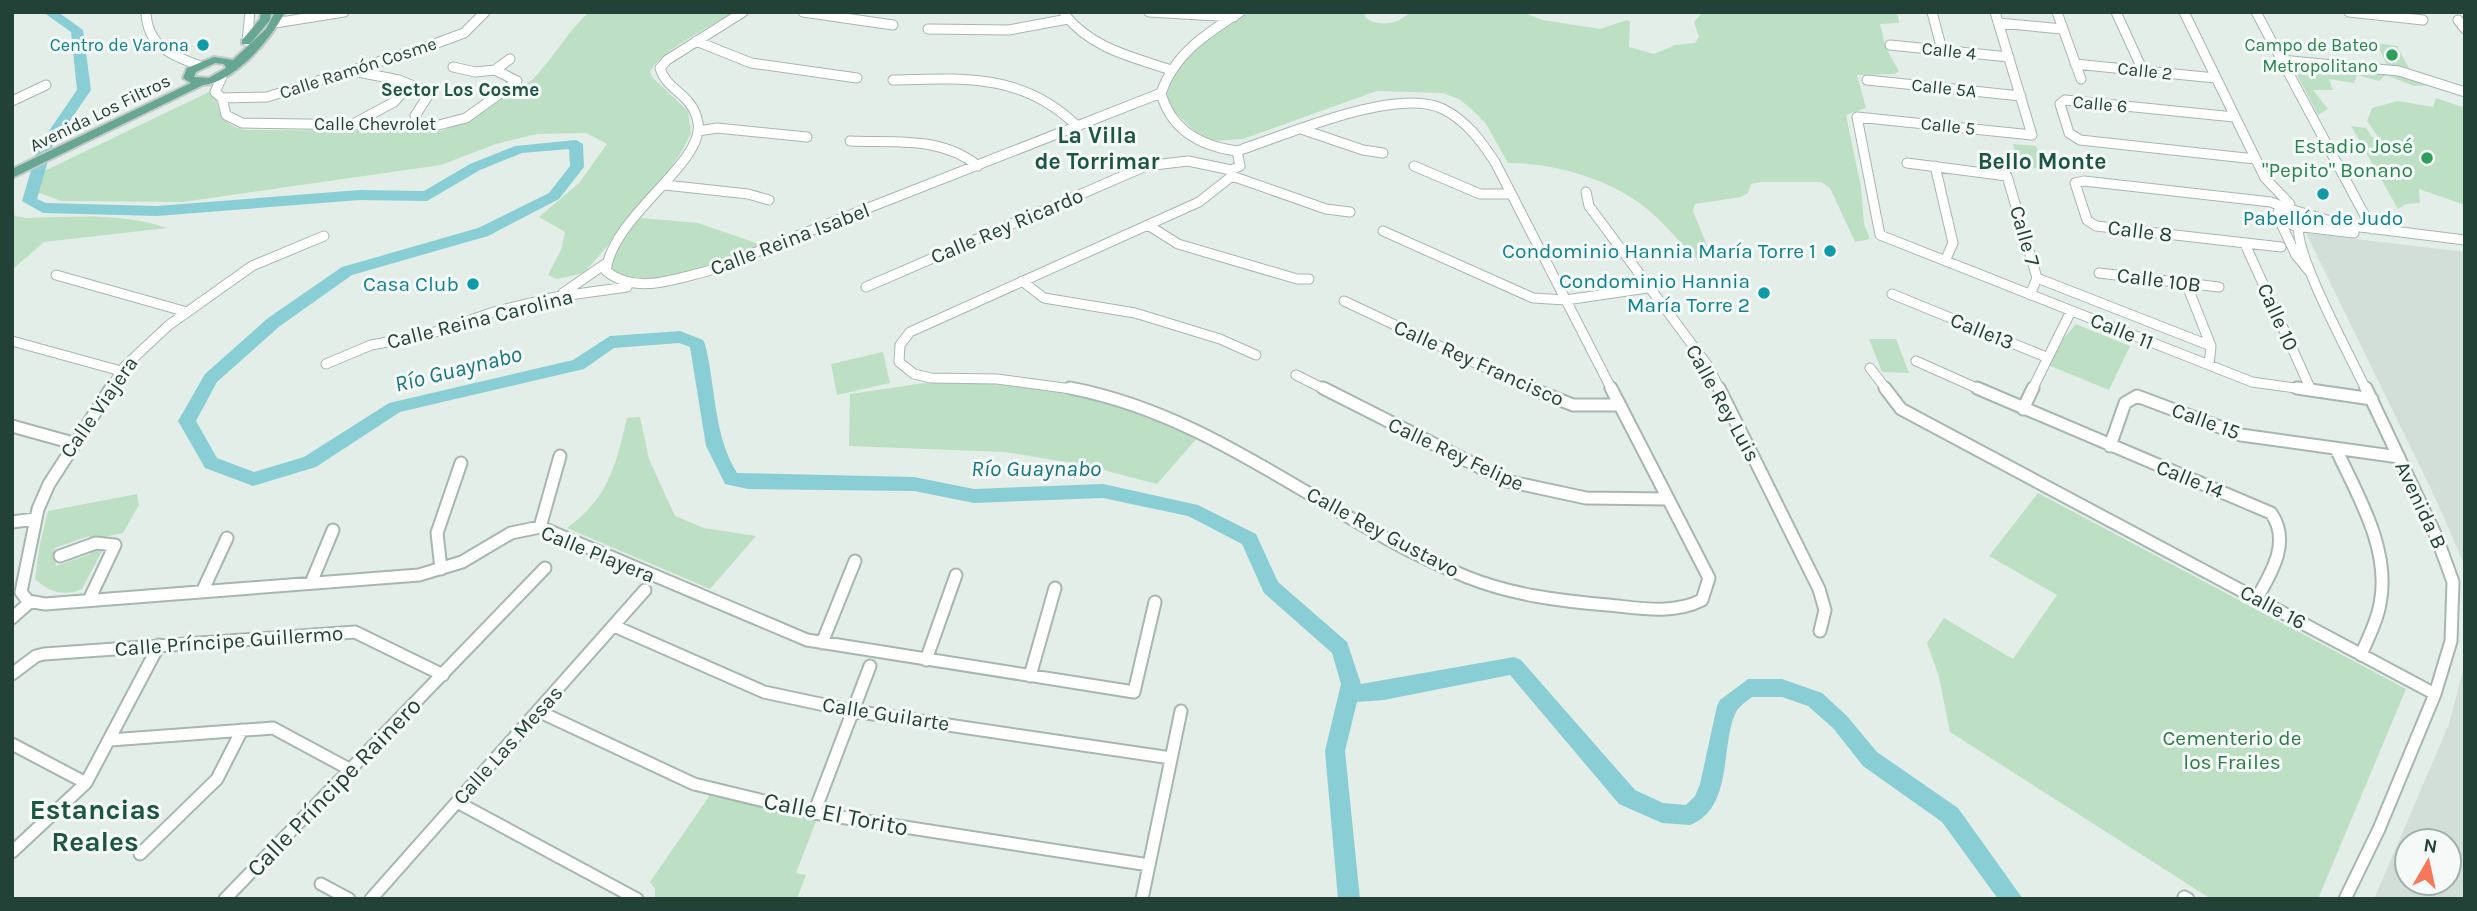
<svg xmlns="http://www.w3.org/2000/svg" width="2477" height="911" viewBox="0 0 2477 911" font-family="Karla,sans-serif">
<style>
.built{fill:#d2ded8;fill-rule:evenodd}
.green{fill:#bde0c4}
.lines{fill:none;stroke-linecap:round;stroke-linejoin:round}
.river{fill:#8aced5;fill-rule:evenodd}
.minor-far1-casing{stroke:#a6b7b0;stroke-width:11}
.minor-casing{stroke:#a6b7b0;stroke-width:15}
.major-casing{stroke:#c1cac7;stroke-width:4}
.minor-far1{stroke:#fff;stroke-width:9}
.minor{stroke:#fff;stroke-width:11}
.major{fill:#67a692;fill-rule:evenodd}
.culture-dot{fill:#0f9aa8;stroke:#f5faf8;stroke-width:2.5}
.leisure-dot{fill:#2e9e5b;stroke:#f5faf8;stroke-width:2.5}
.labels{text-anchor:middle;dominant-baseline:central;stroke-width:6;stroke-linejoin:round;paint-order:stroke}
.far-culture-label{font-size:18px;fill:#0d838f;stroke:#f5faf8;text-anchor:end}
.far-leisure-label{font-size:18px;fill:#27864d;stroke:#f5faf8;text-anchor:end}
.far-street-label{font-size:18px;fill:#224137;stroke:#f5faf8}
.far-neighbourhood-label{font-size:19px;font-weight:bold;fill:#1d5544;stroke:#f5faf8}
.leisure-label{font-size:21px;fill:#27864d;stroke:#f5faf8;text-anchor:end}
.culture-label{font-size:21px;fill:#0d838f;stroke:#f5faf8;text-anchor:end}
.street-label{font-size:21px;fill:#224137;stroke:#f5faf8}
.park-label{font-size:21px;fill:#2a7a44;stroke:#f5faf8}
.neighbourhood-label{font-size:23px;font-weight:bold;fill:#1d5544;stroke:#f5faf8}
.water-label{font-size:23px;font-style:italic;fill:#197681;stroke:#f5faf8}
.near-street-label{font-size:24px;fill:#224137;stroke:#f5faf8}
.near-neighbourhood-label{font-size:28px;font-weight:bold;fill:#1d5544;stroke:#f5faf8}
</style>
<rect width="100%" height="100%" fill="#e4eee9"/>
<!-- built -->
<path class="built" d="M2306,233L2465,252V566L2433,493Z
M2465,663V899H2374L2449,724ZM2407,841H2449V883H2407Z"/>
<!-- green -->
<path class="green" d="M589,12H733C709,28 662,49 650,72L652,77L688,111L691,133L682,151L658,187L584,273L557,279L548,275L561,250L565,232L539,217L579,183L607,144L586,133L537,134L496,144L441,165L183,202L61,201L34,191L40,173L209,92L217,100C218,118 229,127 246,130L442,131C468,123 486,102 510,88C518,83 528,85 534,78C554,57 567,32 589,12Z
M1249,12H1366L1365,17C1377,28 1401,24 1409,12H1521L1543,20L1600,29L1627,20L1630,22L1629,47L1654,54L1675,45L1695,43L1699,37L1694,22L1703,12H1897L1899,23L1880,24L1886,48L1899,71L1895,74L1857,75L1866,108L1846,115L1861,187L1864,224L1870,239L1855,242L1830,188L1821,182H1760L1751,184L1748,193L1741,197L1695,204L1693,211L1713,260L1697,259C1679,242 1662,220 1642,205C1606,178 1553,163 1508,163L1486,124L1476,113L1459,99L1442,93L1377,91L1243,139L1211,141C1199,135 1189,126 1180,117C1135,74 1218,32 1249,12Z
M2376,43L2397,46L2409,68L2387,65Z
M2292,65L2400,75L2436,85L2414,86L2386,75L2379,81L2357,75L2354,83L2329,79L2333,90H2313L2328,109L2318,115Z
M2436,98L2465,108V205L2419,189L2420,203L2406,204L2398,209L2351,126L2366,128L2372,137L2379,138L2367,121L2372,108L2398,101L2433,107Z
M2013,144L2036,146L2044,169L2020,167Z
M12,215L26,218C75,217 119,212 167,228L44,242L12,270Z
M641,218L698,223L765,246C734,257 655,289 625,278C620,277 615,272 611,269C612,249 626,232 641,218Z
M2076,324L2130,346L2109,390L2043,363Z
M1869,339H1896L1909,373L1882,372Z
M883,352L890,383L837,395L831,364Z
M931,382C994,384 1057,386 1118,405C1145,413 1172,426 1198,437L1157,484L1084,465L1005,452L849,446L850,394Z
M640,417L649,459L675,516L704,528L756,536L710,589L567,528C609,497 615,467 627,418Z
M2038,493L2406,689L2318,899H2211L1950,732L1939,677L1927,643L1944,618L2013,659L2057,595L1989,556Z
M137,494L139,505L123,533L90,540L89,536L55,548L56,566L90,554L91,551H102L82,589C66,597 48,592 35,579L40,544L48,511Z
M710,795L817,819L796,873L806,875L797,899H655V889L650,882Z"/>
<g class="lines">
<!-- river -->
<path class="river" d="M43,12H58L83,30L91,90L52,147L37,199L46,203L157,206L360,190L424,191L470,164L515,146L576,140L583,144L584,167L559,199L488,236L352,275L280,326L217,382L196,421L217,458L254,472L304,457L389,403L573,360L610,336L680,331L703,340L705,344C716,387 713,434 737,473L914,477L974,489L1103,484L1198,505L1256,534L1278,582L1347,642L1361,684L1514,657L1521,660L1635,790L1663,803L1686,805L1695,796L1700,784L1717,706L1720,700L1748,679H1782L1822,693L1847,716L1877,752L1958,808L2023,899H1998L1942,822L1863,766L1833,728L1808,706L1782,697H1752C1747,701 1739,706 1736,712C1720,744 1734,808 1690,825L1662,823L1619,804L1510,675L1384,700L1357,702L1345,751L1360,899H1338L1325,751L1341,684L1332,653L1264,593L1242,544L1188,516L1103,498L974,503L914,491L748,489L725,484L706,446L690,347L679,343L614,348L584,369L400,412L316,467L253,486L205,468L178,421L205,374L268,318L342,267L478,228L549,193L570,166L569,149L522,153L480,170L427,201L360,200L157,216L43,213L22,201L38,147L77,90L71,32Z"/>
<!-- minor-far1 casing -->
<g class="minor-far1-casing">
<path id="minor-far1" d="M146,12C147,45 170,55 198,65
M743,12L667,60L660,68C667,92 693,93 698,123C705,163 612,216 606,271C636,295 674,279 708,271L1161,93C1175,53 1206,34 1240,12
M803,12L893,25
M1149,12L1234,17
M1932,12L1942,50
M1995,12L2032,135L1857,117L1880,235L2252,382L2310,390
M2057,12L2081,79
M2116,12L2143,71
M2184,12L2265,178L2290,204
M2256,12L2372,229
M2349,12L2423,20
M1065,15C1092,48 1129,56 1168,69
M2458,20L2465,29
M275,23L344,12
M1999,23L2062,29
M928,29L1009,30L1068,19
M247,41L250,12
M696,41L751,63L857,78
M1890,45L2009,57
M2281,60L2399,71L2465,92
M2075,64L2215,78
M453,67L475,72L495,70
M353,71L399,80L426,91L429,94L415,116
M222,77L215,92L222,98L226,115L242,123L435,126L466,118L517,81L495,70L510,59
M893,80C964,78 1024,73 1078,127
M1867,80L2021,96
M1161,93C1171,130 1200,146 1237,151
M222,98L267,97L429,46L464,33L485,12
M12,101L46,85
M2234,117L2065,100L2060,104L2069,133L2080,140L2255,159
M355,123L394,102L409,85
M1304,130L1363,150L1383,153
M698,131L717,128L807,137
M850,141C896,143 941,136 978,166
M1237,151C1286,135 1397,86 1443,109C1467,121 1481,141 1495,162L1612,390
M1907,163L2007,176L2037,278L2030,295
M1414,166L1480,194H1510
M1935,166L1953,243L1945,261
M1232,176L1326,209L1350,212
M665,185L748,194L769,200
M1586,192L1589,206L1708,366L1720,390
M2280,220L2295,226L2354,233
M1148,225L1178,244L1297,279H1309
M2299,226C2293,252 2353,361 2366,390
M1383,231L1533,298L1566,300L1647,288
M2245,244L2311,390
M2281,247L2096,226L2087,220L2075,183L2084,181L2271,202L2289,209
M2309,271L2296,255L2277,215L2279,210H2293L2344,225L2465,240
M2099,273L2219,287
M56,275L187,312
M2037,278L2211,346
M1022,281L1044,298L1135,313L1220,339L1256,355
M2186,283L2211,346L2209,365
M866,287L1146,166L1188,161L1231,170
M563,293L605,264
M1892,294L2046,357
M1344,301L1533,390
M12,341L121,371
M1916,361L1981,390
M326,364L371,345L426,335L497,311L555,297L627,287
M1870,368L1887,390
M1296,375L1326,390
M109,390L125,366L169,325L252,266L324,236
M1079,390L997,379L931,378L914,374L899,362L900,345L910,332L1199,202L1232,176L1231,170L1240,166L1237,151
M2032,390L2071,311"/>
</g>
<!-- minor casing -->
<g class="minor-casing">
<path id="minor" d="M1070,388C1219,416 1330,522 1467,577C1512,595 1560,601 1608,605C1640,608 1672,615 1702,600L1709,578L1611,388
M1323,388L1507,481L1586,498L1667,499
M1530,388L1573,405H1619
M1719,388L1819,589L1825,610L1820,631
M1885,388L1901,409L2435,694
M1977,388L2271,513C2291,541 2272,572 2257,598
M2297,388L2372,399
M2023,409L2033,388
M12,426L73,443
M2110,446L2125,403L2137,396L2241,435L2399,457
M2336,449C2358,496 2391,550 2380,604C2377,622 2368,638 2361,655
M12,522L35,519
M540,527L560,456
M60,556L96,543L115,545L89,600
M441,569L437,533L461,463
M311,583L333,530
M21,592L28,601L45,604L419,575L462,562L511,533L540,527L807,640L1134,692L1155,602
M21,592L38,509L49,484L111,388
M202,592L227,538
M12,618L30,602
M614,626L764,692L853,711L1171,758
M822,643L855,561
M926,660L956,575
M12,674L36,656L44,654L355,632L443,675
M1030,676L1055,588
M538,711L694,784L814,813L1149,865
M110,740L273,728L351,770
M12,744L86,783
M457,802L637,899
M814,813L870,666
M12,852L86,783L159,645
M140,854L217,779L242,730
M321,884L349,899
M2184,897L2188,899
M225,899L545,568
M371,899L645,590
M1142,899L1181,711
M2345,899L2379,829L2435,694L2451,641L2453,582L2437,538L2366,388"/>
</g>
<!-- major casing -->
<g class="major-casing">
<path id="major" d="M261,12H271L270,20L250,44H242V40L260,19Z
M275,12H285C271,39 235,82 203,85L12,178V169L191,83L183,78L187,68L214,57L233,60L266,29ZM215,63L224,64L226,68L209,78L194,77L196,72Z"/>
</g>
<!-- minor-far1 -->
<use href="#minor-far1" class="minor-far1"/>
<!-- minor -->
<use href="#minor" class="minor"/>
<!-- major -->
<use href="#major" class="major"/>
</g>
<!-- markers -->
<g class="culture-dot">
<circle cx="203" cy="45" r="7"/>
<circle cx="2323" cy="194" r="7"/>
<circle cx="1830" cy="251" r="7"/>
<circle cx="473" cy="284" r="7"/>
<circle cx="1764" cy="293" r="7"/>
</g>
<g class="leisure-dot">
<circle cx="2392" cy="55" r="7"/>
<circle cx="2427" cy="158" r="7"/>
</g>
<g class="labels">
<!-- far-culture labels -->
<g class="far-culture-label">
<text x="189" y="45">Centro de Varona</text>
</g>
<!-- far-leisure labels -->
<g class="far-leisure-label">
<text x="2378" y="45">Campo de Bateo<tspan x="2378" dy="21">Metropolitano</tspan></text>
</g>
<!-- far-street labels -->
<g class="far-street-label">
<text transform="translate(1949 51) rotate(6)">Calle 4</text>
<text transform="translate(358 68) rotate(-18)">Calle Ramón Cosme</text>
<text transform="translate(2145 71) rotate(6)">Calle 2</text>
<text transform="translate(1944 88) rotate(6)">Calle 5A</text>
<text transform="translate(2100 104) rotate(5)">Calle 6</text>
<text transform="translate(100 113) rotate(-26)">Avenida Los Filtros</text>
<text x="375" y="124">Calle Chevrolet</text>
<text transform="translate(1948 126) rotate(6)">Calle 5</text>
</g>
<!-- far-neighbourhood labels -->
<g class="far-neighbourhood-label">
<text x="460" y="90">Sector Los Cosme</text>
</g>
<!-- leisure labels -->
<g class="leisure-label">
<text x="2413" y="146">Estadio José<tspan x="2413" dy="24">"Pepito" Bonano</tspan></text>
</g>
<!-- culture labels -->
<g class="culture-label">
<text x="2323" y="218" text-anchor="middle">Pabellón de Judo</text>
<text x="1816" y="251">Condominio Hannia María Torre 1</text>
<text x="1750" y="281">Condominio Hannia<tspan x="1750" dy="24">María Torre 2</tspan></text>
<text x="459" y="284">Casa Club</text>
</g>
<!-- street labels -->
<g class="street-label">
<text transform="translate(1007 226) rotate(-23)">Calle Rey Ricardo</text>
<text transform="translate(2140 231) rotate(7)">Calle 8</text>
<text transform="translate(2025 236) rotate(74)">Calle 7</text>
<text transform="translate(790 239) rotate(-21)">Calle Reina Isabel</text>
<text transform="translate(2159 280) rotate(7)">Calle 10B</text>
<text transform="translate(2278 317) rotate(66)">Calle 10</text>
<text transform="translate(480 319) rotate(-14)">Calle Reina Carolina</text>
<text transform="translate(1982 331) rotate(22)">Calle13</text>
<text transform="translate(2122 331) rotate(22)">Calle 11</text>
<text transform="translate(1479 363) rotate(24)">Calle Rey Francisco</text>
<text transform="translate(1723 403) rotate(61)">Calle Rey Luis</text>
<text transform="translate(99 407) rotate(-55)">Calle Viajera</text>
<text transform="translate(2206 421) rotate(20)">Calle 15</text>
<text transform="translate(1456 454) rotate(25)">Calle Rey Felipe</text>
<text transform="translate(2190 479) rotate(22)">Calle 14</text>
<text transform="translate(2421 505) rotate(65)">Avenida B</text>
<text transform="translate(1383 532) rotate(28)">Calle Rey Gustavo</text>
<text transform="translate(598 554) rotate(22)">Calle Playera</text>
<text transform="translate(2273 607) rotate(28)">Calle 16</text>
<text transform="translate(229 641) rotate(-4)">Calle Príncipe Guillermo</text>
<text transform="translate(886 714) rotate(9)">Calle Guilarte</text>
<text transform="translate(508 745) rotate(-48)">Calle Las Mesas</text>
</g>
<!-- park labels -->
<g class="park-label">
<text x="2232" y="738">Cementerio de<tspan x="2232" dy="24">los Frailes</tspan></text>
</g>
<!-- neighbourhood labels -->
<g class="neighbourhood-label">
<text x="1097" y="135">La Villa<tspan x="1097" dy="26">de Torrimar</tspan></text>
<text x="2042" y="161">Bello Monte</text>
</g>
<!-- water labels -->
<g class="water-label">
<text transform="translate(458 369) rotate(-14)">Río Guaynabo</text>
<text x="1036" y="468">Río Guaynabo</text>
</g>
<!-- near-street labels -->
<g class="near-street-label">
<text transform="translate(334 787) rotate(-46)">Calle Príncipe Rainero</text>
<text transform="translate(836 814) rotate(11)">Calle El Torito</text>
</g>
<!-- near-neighbourhood labels -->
<g class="near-neighbourhood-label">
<text x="95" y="809">Estancias<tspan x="95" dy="32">Reales</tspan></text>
</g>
</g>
<!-- border -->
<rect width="2477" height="911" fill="none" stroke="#224137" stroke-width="28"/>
<!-- north arrow -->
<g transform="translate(2428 862) rotate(9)"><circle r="33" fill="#f5faf8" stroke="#a1b0ab" stroke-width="2"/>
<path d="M0-5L12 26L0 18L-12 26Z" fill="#f87659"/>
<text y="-10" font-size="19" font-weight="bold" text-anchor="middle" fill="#224137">N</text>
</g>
</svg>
